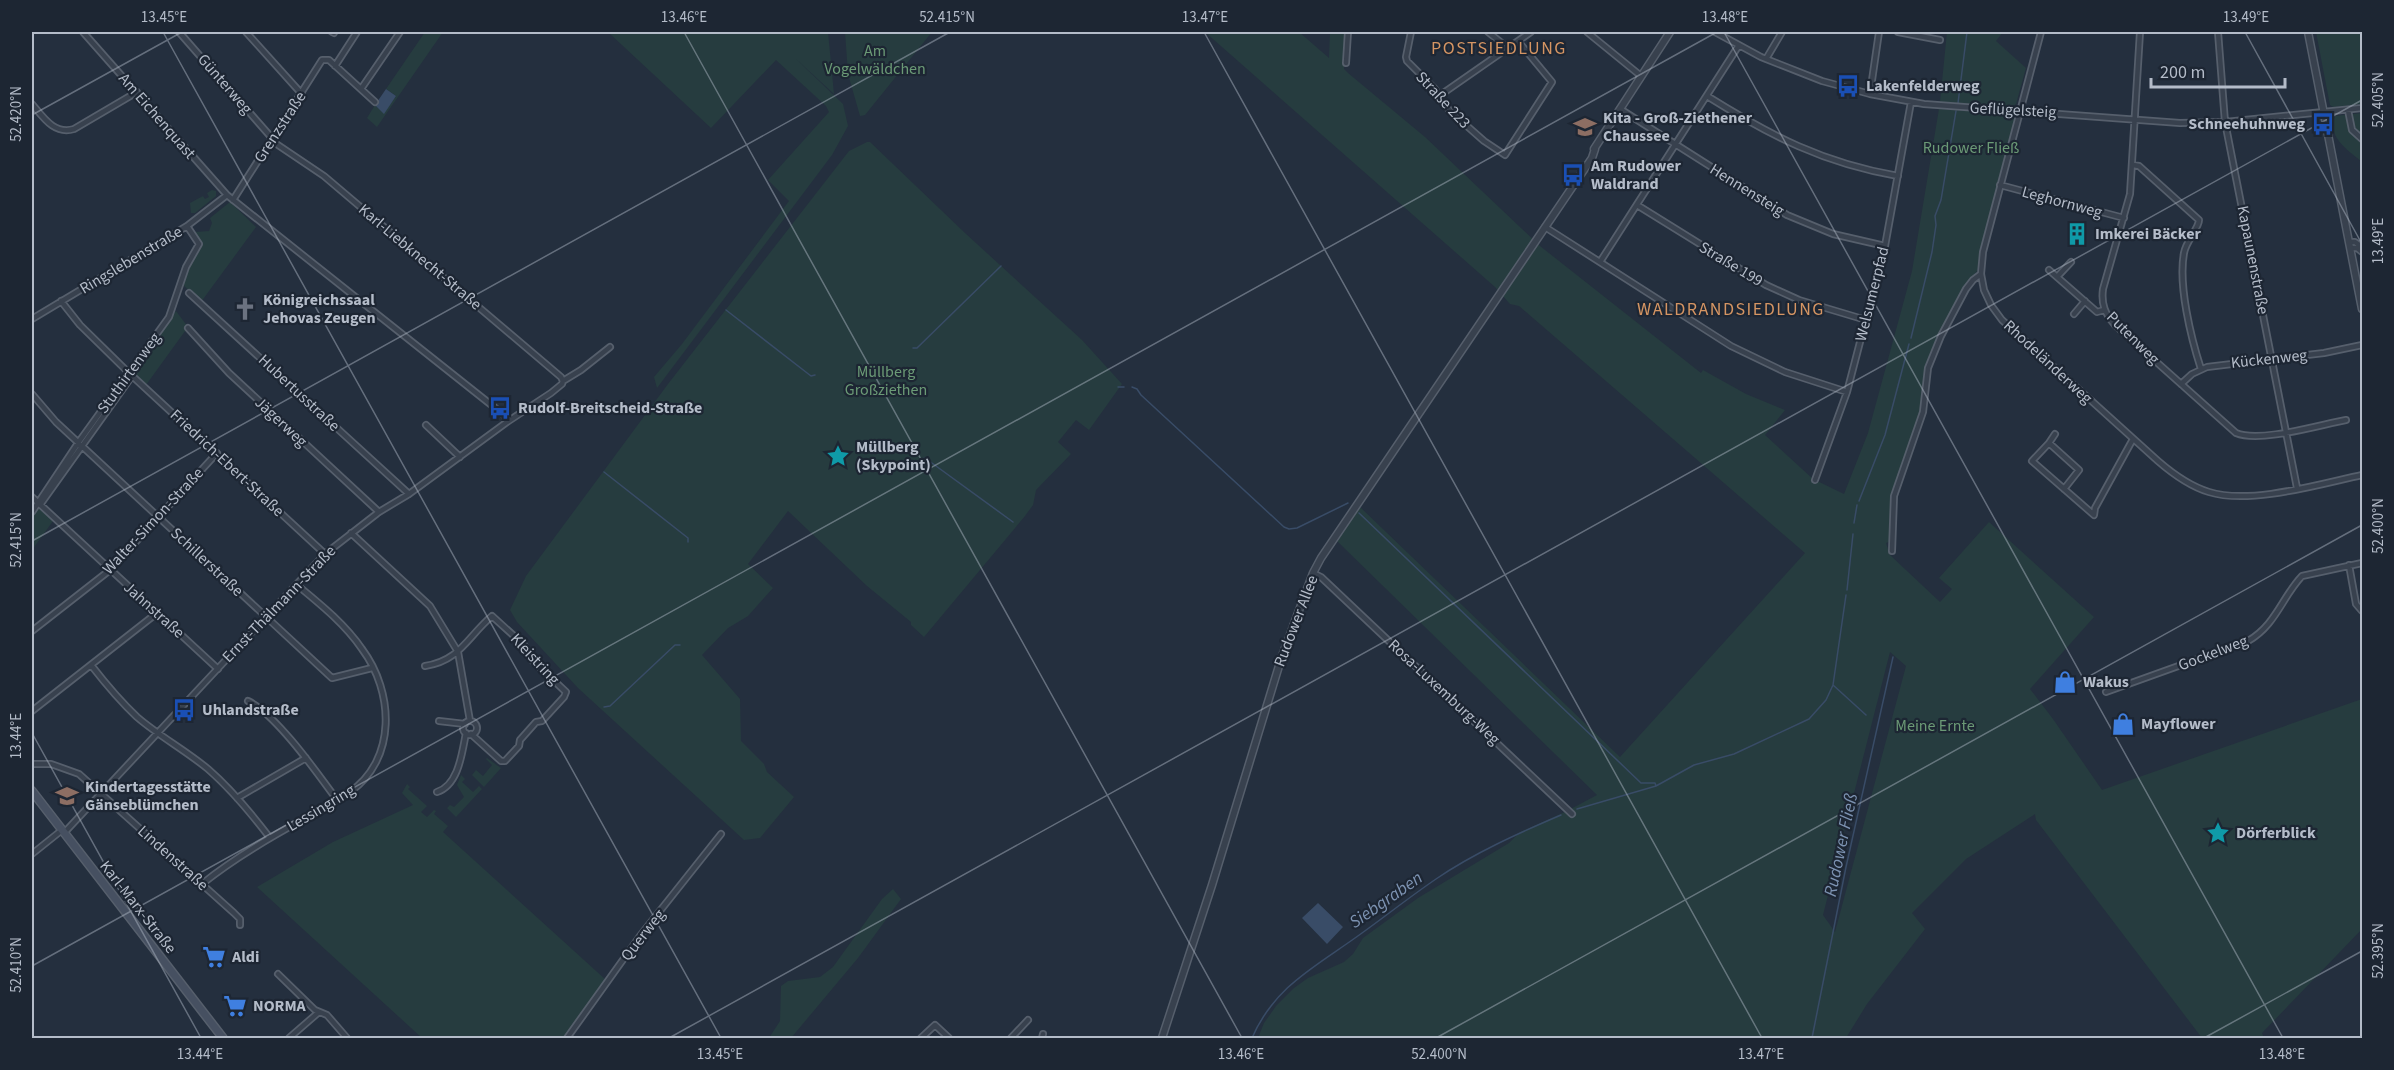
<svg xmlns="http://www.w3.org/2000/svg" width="2394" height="1070" viewBox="0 0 2394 1070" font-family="'Source Sans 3',sans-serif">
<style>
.green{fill:#263c3f;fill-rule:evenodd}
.water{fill:#394c67}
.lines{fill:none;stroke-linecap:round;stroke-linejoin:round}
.stream{stroke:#394c67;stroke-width:1.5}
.minor-casing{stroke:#565f6c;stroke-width:8}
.tertiary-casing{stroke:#565f6c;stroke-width:9}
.secondary-casing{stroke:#565f6c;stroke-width:10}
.minor{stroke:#38414e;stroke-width:4.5}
.tertiary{stroke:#38414e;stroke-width:6}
.secondary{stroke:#465061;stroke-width:7}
.ticks{fill:none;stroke:#b4bcc9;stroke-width:1.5;stroke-opacity:0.45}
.labels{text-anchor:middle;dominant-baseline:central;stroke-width:4.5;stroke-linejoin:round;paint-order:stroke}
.park-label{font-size:16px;fill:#6b9a76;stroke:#1d2633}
.street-label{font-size:16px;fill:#b4bcc9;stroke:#1d2633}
.poi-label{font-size:16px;font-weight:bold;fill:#b4bcc9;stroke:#1d2633;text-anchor:start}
.neighbourhood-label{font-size:18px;letter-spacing:1.5px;fill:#d59563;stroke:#1d2633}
.water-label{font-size:18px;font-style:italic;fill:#7c92b1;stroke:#1d2633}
.neatline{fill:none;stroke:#b4bcc9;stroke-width:2}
.ticks-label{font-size:15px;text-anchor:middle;fill:#b4bcc9}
</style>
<rect width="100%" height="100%" fill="#242f3e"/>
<!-- green -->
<path class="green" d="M425,32H443L377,127L367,118L375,105L384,113L396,96L386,89Z
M608,32H828L834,94L795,58L843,104L848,126L832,155L657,388L654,377L682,344L789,201L768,180L829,112L826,106L776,60L711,128Z
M845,32H932L865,115L860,116L848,74Z
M1205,32H1299L1329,58L1330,32H1346L1344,69L1348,73L1425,137L1540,246L1701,373L1703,370L1746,394L1785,410L1765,435L1813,479L1844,494L1868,433L1912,271L1939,109L2011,113L2015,117L2013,132L1985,233L1978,270L1966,284L1934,344L1924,370V404L1891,501V541L1886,543L1890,555L1940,602L1952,589L1939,578L1989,522L2094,617L2030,689L2053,719L2102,790L2362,699V929L2262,1033L2264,1038H2202L2036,820L2035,814L1966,859L1912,913L1925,929L1867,1004L1846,1038H1258L1264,1023L1276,1006L1294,988L1308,978L1344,962L1353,954L1363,938L1418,898L1509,843L1520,832L1567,811L1597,795L1337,541L1360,507L1620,757L1805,553L1519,306L1510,304L1495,287ZM1890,652L1906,666L1835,932L1823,915Z
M1947,32H2003L1996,41L2026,68L2016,104L2012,107L1940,102Z
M2316,32H2362V104L2333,107L2330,105Z
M2362,113V162C2349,151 2326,137 2335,116Z
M867,142H870L965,233L1082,340L1122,384L1089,430L1076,420L1058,442L1071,454L1036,490L1033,505L1025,516L924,637L911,625V622L867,586L788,511L748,564L773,588L748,616L728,628L702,655L740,699L741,741L764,764L767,772L794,797L760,838L744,840L578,688L517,622L510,610L526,576L668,384L849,151Z
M212,190L216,191V196L195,213H191L190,203L203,196L205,199L209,197L207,193Z
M230,202L256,227L201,302L181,283L186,270L202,243L195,232L209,231L212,223L210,218Z
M176,311L188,327L146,385L132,371Z
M39,508L53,521L32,550V518Z
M487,758L501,768L484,787L472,775L476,770L483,776L492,765L486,759Z
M461,775L465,779L462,782L473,792L479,786L482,789L456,817L447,808L450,805L454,807L464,797L457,785Z
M407,784L410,787L408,789L427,806L421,812L427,817L434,810L436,811L434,814L448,826L443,832L606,980L565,1038H422L257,887L333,842L413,805L402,793Z
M893,889L901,899L858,958L791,1038H769L780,1021L781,986L788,981L820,977L833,967L882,899Z"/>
<!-- water -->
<path class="water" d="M386,89L396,96L384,114L375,105Z
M1318,903L1343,927L1327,944L1302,918Z"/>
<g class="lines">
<!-- stream -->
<path class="stream" d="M1958,103L1967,32
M726,310L811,376L815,375
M1911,338L1932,252L1936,225L1935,216L1941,200L1956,111
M913,348H917L1001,266
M1118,387H1124
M1132,387L1137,389L1141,395L1284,527L1289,529L1297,528L1348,503
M921,460L925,458L1013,522
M604,472L688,538V542
M1859,501L1885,435L1909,344
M1359,513L1641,783H1655L1656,786
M1854,523L1857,505
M1847,590L1853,534
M1833,685L1866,715
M604,707L610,706L675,645H680
M1577,809L1656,786L1694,765L1734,754L1809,719L1826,700L1833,685L1846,595
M1252,1038C1275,985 1317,966 1362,933C1387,915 1411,896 1436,879C1474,853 1519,833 1561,815
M1812,1038L1846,867L1893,657"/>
<!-- minor casing -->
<g class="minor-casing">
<path id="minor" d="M83,32L227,195L504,415L507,422
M179,32L271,137
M246,32L300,92
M332,32L334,33
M1411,32L1406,57L1407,61L1435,89L1442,101L1450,111L1484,141L1505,155L1552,82L1518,41
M1488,32L1508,48
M1587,32L1641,76
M1715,32L1761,57L1822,81L1870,94L1924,104L2180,123L2225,122L2362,108
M1898,32L1940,40
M2041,32L1983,252L1981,274L1984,290L1991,305L2002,320L2158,461C2173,474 2189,486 2209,492C2250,505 2320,484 2362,475
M2140,32L2130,194L2103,289C2101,304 2105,314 2115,325L2236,433C2260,443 2319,425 2346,420
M2218,32L2225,122L2297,488
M1766,59L1782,32
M1346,63L1348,32
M335,66L357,32
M361,89L400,32
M1870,94L1879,32
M1439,96L1531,32
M1707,96C1771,136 1823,163 1898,176
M32,104C43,117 54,135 74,129L137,92
M1620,109L1787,215L1833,234L1885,246
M2348,110L2352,130L2362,139
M272,141L324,176L561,377L563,381
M2133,165L2139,166L2199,220C2199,228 2186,241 2184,253C2178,285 2191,338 2201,369
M2000,185L2124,218
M233,200L322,60H329L375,102
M1637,205L1766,285L1799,300L1866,320
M1545,227L1731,346L1785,372L1847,392
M2350,242H2355L2362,247
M2351,248H2357L2362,252
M1600,262L1739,45
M2049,270L2097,312L2104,310
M2057,277L2071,262
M189,293L409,494
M61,301L80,325L129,373L325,554
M2074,314L2085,301
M32,319L187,226L227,195
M188,328L229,373L379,512
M2181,384L2192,374L2207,367L2324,353L2362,345
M32,394L56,422L332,678L372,668
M426,425L460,457
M2049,443L2055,434
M1815,480L1847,392L1885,246L1911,102
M2064,489L2079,470L2049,443L2032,461L2094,515L2095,508L2133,439
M32,497L218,669
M40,505L132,376
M32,512L78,443L169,317L186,267L199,244L187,226
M351,533L430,606L458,652L470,721
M1892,551L1894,496L1923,412L1928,368L1941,336L1966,289L1973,280L1981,274
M2349,565L2356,604L2362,611
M1313,573L1321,577L1572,814
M32,631L110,570L217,453
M91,665C105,683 120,701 137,717C159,736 185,750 208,769C231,789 251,813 270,838
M425,666C460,661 468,636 492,616L524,645L532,660L566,692L564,697L542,721L536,722L520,740L519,746L505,761H501L471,734
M2106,692L2248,641C2276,625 2282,597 2302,576L2362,563
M248,701C276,714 318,774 337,800
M32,711L157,613
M439,721L465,724
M463 728a7 7 0 1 1 14 0a7 7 0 1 1-14 0Z
M32,764H51L79,774L234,913L240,919V925
M437,792C459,785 462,752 466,733
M237,798L306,758
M64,833L325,554L379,512L409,494L507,422L551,393L562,384L563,381L581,370L610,347
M32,854L62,830
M202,884C233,859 267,839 302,820C318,811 335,803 350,792C397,759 394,692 362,649C345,624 320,604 297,585
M278,974L315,1010L327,1015L347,1038
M289,1038L319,1012
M567,1038L640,936L721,834
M921,1038L935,1025L949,1038
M1011,1038L1028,1020
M1042,1038L1043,1034"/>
</g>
<!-- tertiary casing -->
<g class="tertiary-casing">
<path id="tertiary" d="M2308,32L2362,309
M1594,149L1670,32
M1162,1038L1212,885L1282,656L1313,573L1321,558L1592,158L1595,149"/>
</g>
<!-- secondary casing -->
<g class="secondary-casing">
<path id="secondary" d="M32,791L223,1038"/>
</g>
<!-- minor -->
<use href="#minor" class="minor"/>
<!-- tertiary -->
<use href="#tertiary" class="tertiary"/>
<!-- secondary -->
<use href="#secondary" class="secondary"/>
</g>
<!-- ticks -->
<path class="ticks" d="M163,32L721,1038M684,32L1242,1038M1204,32L1762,1038M1724,32L2283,1038M2245,32L2362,244M32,115L182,32M32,541L950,32M32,733L201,1038M32,966L1717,32M669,1038L2362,100M1436,1038L2362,525M2204,1038L2362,951"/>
<!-- icons -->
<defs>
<g id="bus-bare" transform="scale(1.8)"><path d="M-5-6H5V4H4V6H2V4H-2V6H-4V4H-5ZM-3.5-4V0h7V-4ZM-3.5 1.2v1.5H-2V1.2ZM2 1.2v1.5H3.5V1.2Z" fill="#1a4fb4" stroke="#1d2633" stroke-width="2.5" paint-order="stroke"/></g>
<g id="school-bare" transform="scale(1.8)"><path d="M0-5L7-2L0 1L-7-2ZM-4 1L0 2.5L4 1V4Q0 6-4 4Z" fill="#8d6e63" stroke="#1d2633" stroke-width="2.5" paint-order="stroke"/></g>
<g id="building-bare" transform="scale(1.8)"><path d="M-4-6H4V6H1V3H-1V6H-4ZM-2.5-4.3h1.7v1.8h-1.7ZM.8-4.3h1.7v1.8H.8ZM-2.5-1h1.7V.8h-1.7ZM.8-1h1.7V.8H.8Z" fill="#0f9aa8" stroke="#1d2633" stroke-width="2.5" paint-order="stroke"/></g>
<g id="church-bare" transform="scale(1.8)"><path d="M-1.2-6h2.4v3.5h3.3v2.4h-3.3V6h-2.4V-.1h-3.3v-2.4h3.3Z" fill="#6b7280" stroke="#1d2633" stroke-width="2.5" paint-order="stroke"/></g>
<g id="sight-bare" transform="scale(1.8)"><path d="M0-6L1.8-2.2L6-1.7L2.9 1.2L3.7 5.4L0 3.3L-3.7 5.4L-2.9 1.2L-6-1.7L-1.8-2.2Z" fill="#0f9aa8" stroke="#1d2633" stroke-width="2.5" paint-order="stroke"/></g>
<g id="shop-bare" transform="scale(1.8)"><path d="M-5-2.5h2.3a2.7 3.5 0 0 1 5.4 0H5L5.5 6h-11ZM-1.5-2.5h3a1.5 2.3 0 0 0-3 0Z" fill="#3f7fe0" stroke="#1d2633" stroke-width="2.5" paint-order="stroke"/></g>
<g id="supermarket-bare" transform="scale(1.8)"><path d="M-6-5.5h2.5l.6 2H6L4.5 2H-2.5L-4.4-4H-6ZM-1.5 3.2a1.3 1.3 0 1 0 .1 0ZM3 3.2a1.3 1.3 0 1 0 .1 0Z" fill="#3f7fe0" stroke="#1d2633" stroke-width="2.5" paint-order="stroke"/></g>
</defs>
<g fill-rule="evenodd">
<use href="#bus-bare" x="1848" y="86"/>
<use href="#bus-bare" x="2323" y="124"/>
<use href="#school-bare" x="1585" y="127"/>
<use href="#bus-bare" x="1573" y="175"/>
<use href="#building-bare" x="2077" y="234"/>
<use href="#church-bare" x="245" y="309"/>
<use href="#bus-bare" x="500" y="408"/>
<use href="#sight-bare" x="838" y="456"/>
<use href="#shop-bare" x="2065" y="682"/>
<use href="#bus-bare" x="184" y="710"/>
<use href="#shop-bare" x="2123" y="724"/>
<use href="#school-bare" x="67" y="796"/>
<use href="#sight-bare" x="2218" y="833"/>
<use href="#supermarket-bare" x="214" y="957"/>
<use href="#supermarket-bare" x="235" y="1006"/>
</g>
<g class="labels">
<!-- park labels -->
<g class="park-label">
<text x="875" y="51">Am<tspan x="875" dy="18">Vogelwäldchen</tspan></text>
<text x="1971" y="148">Rudower Fließ</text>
<text x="886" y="372">Müllberg<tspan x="886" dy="18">Großziethen</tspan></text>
<text x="1935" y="726">Meine Ernte</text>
</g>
<!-- street labels -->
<g class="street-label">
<text transform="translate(225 84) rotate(49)">Günterweg</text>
<text transform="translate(1443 100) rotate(47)">Straße 223</text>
<text transform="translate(2013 110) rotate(3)">Geflügelsteig</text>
<text transform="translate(157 116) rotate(49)">Am Eichenquast</text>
<text transform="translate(280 127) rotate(-57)">Grenzstraße</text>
<text transform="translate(1747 190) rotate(32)">Hennensteig</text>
<text transform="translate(2062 202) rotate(15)">Leghornweg</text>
<text transform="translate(420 257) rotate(40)">Karl-Liebknecht-Straße</text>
<text transform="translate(131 260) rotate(-31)">Ringslebenstraße</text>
<text transform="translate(2253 260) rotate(79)">Kapaunenstraße</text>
<text transform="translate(1731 264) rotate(31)">Straße 199</text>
<text transform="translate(1872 294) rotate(-76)">Welsumerpfad</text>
<text transform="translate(2133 338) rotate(45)">Putenweg</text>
<text transform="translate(2269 359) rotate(-6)">Kückenweg</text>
<text transform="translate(2048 362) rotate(43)">Rhodeländerweg</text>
<text transform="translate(129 373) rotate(-54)">Stuthirtenweg</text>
<text transform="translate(299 393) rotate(43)">Hubertusstraße</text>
<text transform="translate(281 422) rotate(43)">Jägerweg</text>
<text transform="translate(227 463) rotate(43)">Friedrich-Ebert-Straße</text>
<text transform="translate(153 521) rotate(-47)">Walter-Simon-Straße</text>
<text transform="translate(207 562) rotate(43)">Schillerstraße</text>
<text transform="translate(279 604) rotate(-46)">Ernst-Thälmann-Straße</text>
<text transform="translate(154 610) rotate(42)">Jahnstraße</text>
<text transform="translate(1296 621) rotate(-69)">Rudower Allee</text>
<text transform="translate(2213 653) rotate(-21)">Gockelweg</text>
<text transform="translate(535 659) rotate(47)">Kleistring</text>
<text transform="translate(1444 692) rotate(43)">Rosa-Luxemburg-Weg</text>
<text transform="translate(321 808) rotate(-31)">Lessingring</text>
<text transform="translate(173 858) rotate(42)">Lindenstraße</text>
<text transform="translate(138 907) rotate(52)">Karl-Marx-Straße</text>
<text transform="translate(643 935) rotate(-52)">Querweg</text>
</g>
<!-- poi labels -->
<g class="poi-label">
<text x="1866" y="86">Lakenfelderweg</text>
<text x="1603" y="118">Kita - Groß-Ziethener<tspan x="1603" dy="18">Chaussee</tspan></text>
<text x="2305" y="124" text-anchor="end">Schneehuhnweg</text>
<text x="1591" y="166">Am Rudower<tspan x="1591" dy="18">Waldrand</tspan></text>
<text x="2095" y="234">Imkerei Bäcker</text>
<text x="263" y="300">Königreichssaal<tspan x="263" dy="18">Jehovas Zeugen</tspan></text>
<text x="518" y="408">Rudolf-Breitscheid-Straße</text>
<text x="856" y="447">Müllberg<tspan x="856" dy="18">(Skypoint)</tspan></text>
<text x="2083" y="682">Wakus</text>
<text x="202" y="710">Uhlandstraße</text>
<text x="2141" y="724">Mayflower</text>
<text x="85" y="787">Kindertagesstätte<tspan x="85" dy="18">Gänseblümchen</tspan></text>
<text x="2236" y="833">Dörferblick</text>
<text x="232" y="957">Aldi</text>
<text x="253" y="1006">NORMA</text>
</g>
<!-- neighbourhood labels -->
<g class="neighbourhood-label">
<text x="1499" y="48">POSTSIEDLUNG</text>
<text x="1731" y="309">WALDRANDSIEDLUNG</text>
</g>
<!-- water labels -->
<g class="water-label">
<text transform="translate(1841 845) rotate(-78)">Rudower Fließ</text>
<text transform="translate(1386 900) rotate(-35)">Siebgraben</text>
</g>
</g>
<!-- border -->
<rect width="2394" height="1070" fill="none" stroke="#1d2633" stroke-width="66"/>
<!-- scale -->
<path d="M2151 78v9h134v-9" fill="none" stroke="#b4bcc9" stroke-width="3"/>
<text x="2160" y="78" font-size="18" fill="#b4bcc9" stroke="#1d2633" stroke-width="4.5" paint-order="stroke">200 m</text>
<rect x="33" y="33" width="2328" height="1004" class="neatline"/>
<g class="ticks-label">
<text x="164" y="22">13.45°E</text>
<text x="684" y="22">13.46°E</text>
<text x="947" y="22">52.415°N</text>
<text x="1205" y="22">13.47°E</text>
<text x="1725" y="22">13.48°E</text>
<text x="2246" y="22">13.49°E</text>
<text transform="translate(2378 100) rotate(-90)" y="5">52.405°N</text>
<text transform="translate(16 114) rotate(-90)" y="5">52.420°N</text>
<text transform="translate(2378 241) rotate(-90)" y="5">13.49°E</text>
<text transform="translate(2378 526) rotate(-90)" y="5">52.400°N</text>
<text transform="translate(16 540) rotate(-90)" y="5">52.415°N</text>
<text transform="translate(16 736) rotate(-90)" y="5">13.44°E</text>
<text transform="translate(2378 951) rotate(-90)" y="5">52.395°N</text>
<text transform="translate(16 965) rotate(-90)" y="5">52.410°N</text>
<text x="200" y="1059">13.44°E</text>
<text x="720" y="1059">13.45°E</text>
<text x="1241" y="1059">13.46°E</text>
<text x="1439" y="1059">52.400°N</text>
<text x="1761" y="1059">13.47°E</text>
<text x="2282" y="1059">13.48°E</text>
</g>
</svg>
